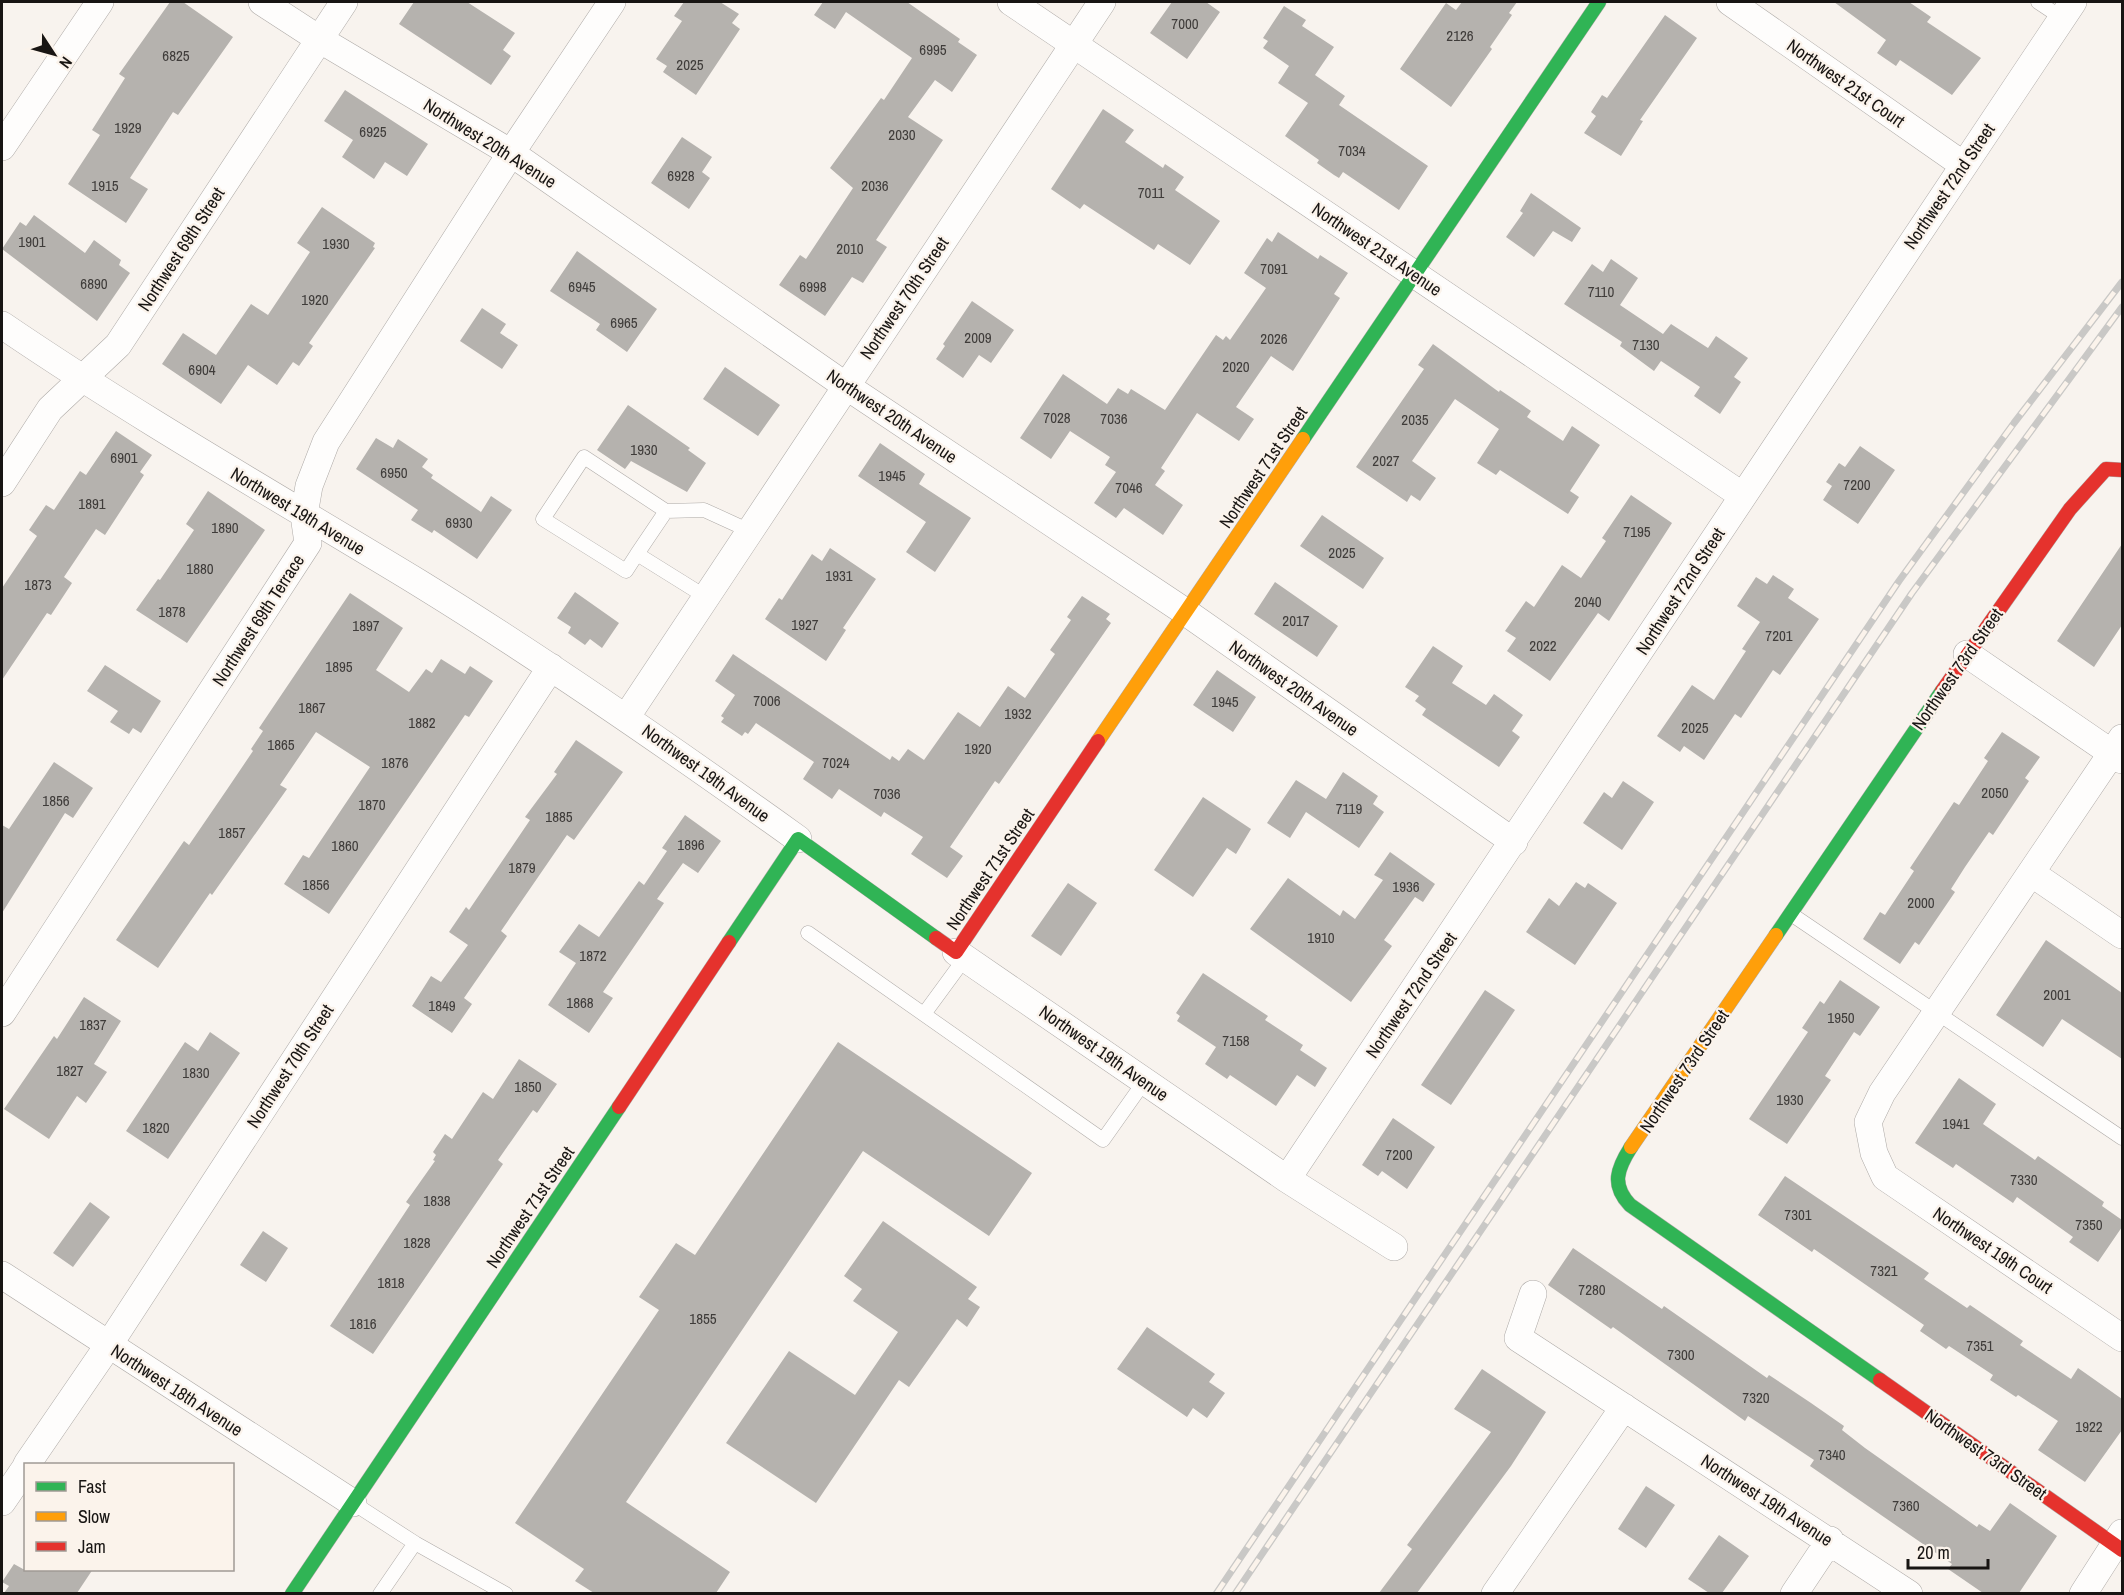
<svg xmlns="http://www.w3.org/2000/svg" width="2124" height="1595" viewBox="0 0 2124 1595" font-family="'Archivo Narrow',sans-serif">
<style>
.building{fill:#b5b2ae}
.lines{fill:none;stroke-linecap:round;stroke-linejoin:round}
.lane-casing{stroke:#aeaaa7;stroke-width:15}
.street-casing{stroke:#aeaaa7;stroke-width:28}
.fast-casing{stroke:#aeaaa7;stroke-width:15}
.slow-casing{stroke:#aeaaa7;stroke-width:15}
.jam-casing{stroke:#aeaaa7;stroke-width:15}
.lane{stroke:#fefdfc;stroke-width:14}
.street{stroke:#fefdfc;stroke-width:27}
.fast{stroke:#30b455;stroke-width:14}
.slow{stroke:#ff9f0a;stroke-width:14}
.jam{stroke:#e5322d;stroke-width:14}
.rail-casing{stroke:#c9c8c6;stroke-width:7}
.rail{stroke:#fbf3eb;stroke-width:4.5;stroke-dasharray:14;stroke-linecap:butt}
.labels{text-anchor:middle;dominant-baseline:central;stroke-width:4.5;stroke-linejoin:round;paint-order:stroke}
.number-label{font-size:15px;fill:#3f3c3a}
.street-label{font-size:18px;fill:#181513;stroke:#fbf3eb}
</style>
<rect width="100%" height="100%" fill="#f8f3ee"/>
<!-- building -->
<path class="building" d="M170,2H183L233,37L178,115L173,112L130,178L148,189L126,223L68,184L100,135L92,130L125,78L119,74Z
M414,2H467L515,33L503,50L511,56L491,85L399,24Z
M684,2H720L739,14L732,23L740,29L696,95L663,72L667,66L656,59L682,21L674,16Z
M823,2H907L960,39L958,42L977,55L952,92L935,80L908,117L943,140L876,240L887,247L863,283L852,277L825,316L779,285L800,255L806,259L853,188L830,168L881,98L884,100L912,58L846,12L835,29L814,15Z
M1172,2H1206L1220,12L1187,59L1150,33Z
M1462,2H1517L1509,13L1512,15L1490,47L1492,49L1451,107L1400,69L1446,3L1456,10Z
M1834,2H1909L1931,17L1927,22L1981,58L1952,95L1900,60L1896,66L1877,53L1886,40Z
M1284,6L1306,20L1302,26L1334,47L1315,75L1345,96L1339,105L1428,166L1399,210L1343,172L1339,178L1334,175L1317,163L1319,160L1285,136L1308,103L1278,83L1289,66L1263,48L1268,41L1263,38Z
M1665,15L1697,38L1640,120L1643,121L1621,156L1584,133L1596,116L1591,112L1602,95L1607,98Z
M345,90L428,144L407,176L385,162L374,179L342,157L353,140L324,121Z
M1103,109L1134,130L1125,142L1163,168L1165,164L1184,177L1175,190L1220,221L1190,265L1158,244L1154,250L1084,204L1080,209L1051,189Z
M682,137L712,157L702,172L710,178L689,209L651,183Z
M1531,193L1581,228L1572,242L1553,231L1534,257L1506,237L1523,213L1520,211Z
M322,207L375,243L373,247L375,248L309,343L313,346L299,366L293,362L277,385L248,365L221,404L162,364L183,333L216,355L251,304L268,315L310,252L297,243Z
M34,215L85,253L94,240L121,260L119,265L130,273L97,321L2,249L20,222L26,226Z
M1278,232L1318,259L1320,255L1348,273L1334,294L1340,298L1293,371L1271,356L1236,407L1254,419L1239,441L1197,413L1161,468L1165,471L1155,485L1183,505L1163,535L1124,508L1116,518L1094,503L1116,472L1105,465L1110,457L1070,431L1051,459L1020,438L1063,374L1107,404L1118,388L1128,394L1131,389L1165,410L1216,335L1223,340L1226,336L1230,340L1266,288L1244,273L1267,238L1272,242Z
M577,251L657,309L627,352L596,330L600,324L550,291Z
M1611,259L1638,278L1620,305L1663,334L1671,324L1708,348L1716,336L1748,358L1734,377L1741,382L1720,414L1694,396L1700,387L1661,361L1654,371L1620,346L1622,342L1564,304L1592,264L1603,272Z
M972,301L1014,330L991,363L979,355L963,378L936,359L945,346L943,344Z
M482,308L506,324L500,333L518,345L502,369L460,341Z
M1433,344L1499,392L1500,390L1531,411L1527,417L1563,441L1572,426L1600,445L1570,491L1579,497L1568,514L1500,470L1496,475L1477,463L1499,429L1455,399L1412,461L1436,478L1420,501L1411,495L1407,502L1356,467L1424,369L1418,365Z
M725,367L780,405L758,436L703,399Z
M628,405L690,448L688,450L706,463L687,492L631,461L625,469L597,450Z
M116,431L152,455L140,472L144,475L105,535L96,529L64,577L72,583L51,615L47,613L2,680V588L37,536L29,530L46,505L54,510L80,471L86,475Z
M376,438L393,448L398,439L428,459L422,467L433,475L431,478L481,512L491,496L512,510L477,559L434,530L432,533L411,520L418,510L356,469Z
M880,443L925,474L919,484L971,518L935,572L906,552L926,522L858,476Z
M1860,446L1895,470L1858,524L1823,500L1832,486L1826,482L1839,463L1845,467Z
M208,491L265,530L187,643L136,610L158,579L160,580L194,530L186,524Z
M1631,495L1672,523L1609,621L1598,613L1550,681L1507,651L1516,638L1505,631L1526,601L1534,607L1562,565L1581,578L1606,541L1602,538Z
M1322,515L1384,558L1363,589L1300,546Z
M2122,544V625L2094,667L2057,641Z
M830,548L876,579L843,628L846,630L826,661L765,619L779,598L782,600L812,554L822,561Z
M1773,575L1794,589L1788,598L1819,619L1780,675L1773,670L1741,718L1735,714L1704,760L1684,746L1680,752L1657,736L1692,685L1714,700L1746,651L1742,649L1760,622L1737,606L1756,577L1767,584Z
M1275,582L1338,626L1317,657L1254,614Z
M575,592L619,623L602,648L590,639L585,645L568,633L571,627L557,618Z
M350,593L403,628L376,670L409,692L426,669L432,673L441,659L465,674L470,666L493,681L469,717L465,715L329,914L284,884L303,855L309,858L370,767L316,732L280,785L287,789L212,895L210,893L158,968L116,940L184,841L189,845L228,788L253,751L251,749L263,731L259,728Z
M1082,596L1110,614L1106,619L1111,623L999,784L995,781L950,847L963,856L947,878L911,854L923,837L884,812L881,817L839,789L832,799L803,779L814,762L756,723L748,734L745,732L742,736L721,722L724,718L721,716L735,695L715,681L733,654L890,760L892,756L899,761L908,749L924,760L958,712L980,727L1008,686L1025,698L1055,654L1050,650L1071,620L1067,617Z
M1433,646L1463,666L1452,683L1486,705L1494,694L1523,715L1512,731L1520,737L1499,767L1422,715L1426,709L1415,701L1419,696L1405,687Z
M105,665L161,701L141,733L133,728L129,734L110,722L118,711L87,691Z
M1217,670L1256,697L1233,732L1193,705Z
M2002,732L2040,757L2025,778L2029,781L1993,835L1989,832L1965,867L1951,889L1955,892L1919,945L1915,942L1900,964L1863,939L1880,912L1885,915L1914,871L1910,868L1954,802L1959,805L1988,761L1984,758Z
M576,740L623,772L574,840L567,835L501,931L507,936L464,998L472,1004L452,1033L412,1006L431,976L441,982L468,945L449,932L466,907L469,910L530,820L525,817L557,774L554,772Z
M54,762L93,788L73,818L65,813L2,913V825L9,829Z
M1343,772L1378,796L1373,804L1384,812L1359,848L1306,812L1290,838L1267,823L1296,780L1326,799Z
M1623,781L1654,802L1622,850L1583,823L1604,792L1612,798Z
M1203,797L1251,829L1236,854L1227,848L1193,897L1154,870Z
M685,815L721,841L698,873L683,863L657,899L664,903L603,992L613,998L589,1033L548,1005L576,963L559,952L579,924L599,937L639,881L644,885L667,851L662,848Z
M1390,852L1435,884L1423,902L1415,897L1384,940L1392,946L1351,1002L1250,929L1288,878L1340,916L1343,910L1355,919L1383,880L1374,875Z
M1576,882L1585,888L1588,883L1617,903L1575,965L1526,932L1549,898L1559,906Z
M1068,883L1097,903L1061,956L1031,936Z
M2046,940L2122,993V1059L2062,1019L2043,1047L1996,1015Z
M1203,973L1268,1016L1265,1020L1303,1045L1300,1050L1327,1068L1315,1087L1297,1075L1276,1106L1230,1075L1227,1079L1205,1064L1216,1047L1177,1021L1180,1016L1176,1013Z
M1840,980L1880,1007L1860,1036L1854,1032L1825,1076L1831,1080L1787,1144L1749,1119L1808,1032L1802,1028L1820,1001L1824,1004Z
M1485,990L1515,1010L1451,1105L1421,1085Z
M84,997L121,1021L94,1064L107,1072L86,1103L77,1096L49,1139L4,1109L54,1036L57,1039Z
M210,1032L240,1053L168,1159L126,1131L185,1042L198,1051Z
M838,1042L1032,1173L989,1236L863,1151L626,1502L730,1572L716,1593H594L575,1581L584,1569L515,1523L659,1310L639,1297L676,1243L695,1255Z
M519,1059L557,1084L537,1113L533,1110L498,1160L503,1164L373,1354L330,1326L410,1205L406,1202L435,1161L433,1160L436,1155L433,1152L445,1134L452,1139L483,1092L493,1099Z
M1959,1078L1996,1104L1983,1124L2035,1160L2038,1156L2104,1202L2102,1206L2122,1220V1227L2098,1262L2069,1242L2073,1237L2017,1197L2013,1203L1956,1164L1953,1168L1915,1143Z
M1393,1118L1435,1147L1407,1189L1382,1171L1378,1176L1362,1165Z
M1785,1176L1929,1273L1924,1279L1967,1308L1970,1305L2023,1341L2020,1345L2071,1379L2078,1368L2122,1399V1430L2085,1482L2038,1450L2058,1421L2018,1395L2016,1397L1990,1380L1993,1375L1949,1346L1946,1349L1920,1331L1924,1325L1814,1249L1812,1252L1758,1215Z
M90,1202L110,1217L73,1267L53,1253Z
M883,1221L977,1287L968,1299L980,1307L967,1327L957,1319L909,1387L899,1380L816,1503L726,1443L789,1351L855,1395L898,1332L853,1301L862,1289L844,1276Z
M263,1231L288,1248L266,1282L240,1265Z
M1573,1248L1662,1309L1664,1306L1767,1378L1769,1375L1811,1403L1844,1426L1842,1430L1865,1448L1977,1527L1979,1524L1990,1531L2010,1503L2057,1536L2019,1593H1983L1948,1569L1952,1564L1810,1466L1814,1460L1748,1416L1745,1421L1613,1327L1611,1329L1548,1285Z
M1147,1327L1215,1374L1209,1382L1225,1393L1207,1418L1193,1408L1187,1417L1117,1369Z
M1482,1369L1546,1412L1511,1466L1417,1593H1379L1412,1549L1407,1545L1491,1432L1454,1409Z
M1646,1486L1675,1505L1646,1548L1618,1529Z
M1719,1535L1749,1556L1722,1593H1709L1688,1579Z
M14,1564L23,1569H93L77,1593H4L9,1586L2,1582Z"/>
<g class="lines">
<!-- lane casing -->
<g class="lane-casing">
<path id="lane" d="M2038,2L2062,18
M666,511L704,510L750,531
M637,554L666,511L584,457L543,519L626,571L637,554L706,597
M1791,914L2122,1138
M808,933L1103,1140L1144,1082
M924,1014L965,958
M353,1503L415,1543L380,1594
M415,1543L506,1594"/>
</g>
<!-- street casing -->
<g class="street-casing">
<path id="street" d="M262,2L319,39L511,153L846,386L1187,613L1514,842
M1011,2L1743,496
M1730,2L1962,164
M2,147L100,2
M2,325C137,417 279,498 419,583C549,663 674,750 798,839
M2,483L50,409L118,345L344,2
M1967,654L2122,760
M627,716L1102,2
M2122,738L1882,1093L1868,1122L1874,1153L1885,1177L2122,1338
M2031,873L2122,935
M956,952L1287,1179L1394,1247
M2,1013L308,543L304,515L309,486L326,442L511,153L612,2
M1287,1179L2073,2
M2,1275L353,1503
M1533,1294L1518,1338L1909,1594
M27,1464L108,1346L551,667
M2,1502L26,1467
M1495,1594L1624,1407
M1794,1594L1830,1540
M2083,1594L2122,1533"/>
</g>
<!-- fast casing -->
<g class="fast-casing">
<path id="fast" d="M1303,439L1599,2
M1776,935L1942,691
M729,942L798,839L936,938
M1631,1147C1617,1169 1611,1185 1630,1205L1880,1380
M292,1594L619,1107"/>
</g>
<!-- slow casing -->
<g class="slow-casing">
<path id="slow" d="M1098,741L1303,439
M1631,1147L1776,935"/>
</g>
<!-- jam casing -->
<g class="jam-casing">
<path id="jam" d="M1942,691L2070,509L2106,469L2122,470
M936,938L956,952L1098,741
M619,1107L729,942
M1880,1380L2122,1550"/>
</g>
<!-- lane -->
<use href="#lane" class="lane"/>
<!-- street -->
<use href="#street" class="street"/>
<!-- fast -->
<use href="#fast" class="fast"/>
<!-- slow -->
<use href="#slow" class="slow"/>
<!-- jam -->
<use href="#jam" class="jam"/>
<!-- rail casing -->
<g class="rail-casing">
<path id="rail" d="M1216,1594L1899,581L2014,423L2122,282
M1235,1594L1912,593L2122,307"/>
</g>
<!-- rail -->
<use href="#rail" class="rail"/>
</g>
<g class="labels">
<!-- number labels -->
<g class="number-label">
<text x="1185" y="23">7000</text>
<text x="1460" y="35">2126</text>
<text x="933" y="49">6995</text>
<text x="176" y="55">6825</text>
<text x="690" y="64">2025</text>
<text x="128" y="127">1929</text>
<text x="373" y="131">6925</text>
<text x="902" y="134">2030</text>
<text x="1352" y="150">7034</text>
<text x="681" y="175">6928</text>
<text x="105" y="185">1915</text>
<text x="875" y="185">2036</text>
<text x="1151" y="192">7011</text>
<text x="32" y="241">1901</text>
<text x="336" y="243">1930</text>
<text x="850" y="248">2010</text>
<text x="1274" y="268">7091</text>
<text x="94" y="283">6890</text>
<text x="582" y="286">6945</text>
<text x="813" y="286">6998</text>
<text x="1601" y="291">7110</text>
<text x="315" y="299">1920</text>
<text x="624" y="322">6965</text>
<text x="978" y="337">2009</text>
<text x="1274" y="338">2026</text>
<text x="1646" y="344">7130</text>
<text x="1236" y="366">2020</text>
<text x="202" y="369">6904</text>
<text x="1057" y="417">7028</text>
<text x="1114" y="418">7036</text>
<text x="1415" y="419">2035</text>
<text x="644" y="449">1930</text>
<text x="124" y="457">6901</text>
<text x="1386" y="460">2027</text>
<text x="394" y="472">6950</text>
<text x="892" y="475">1945</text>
<text x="1857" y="484">7200</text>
<text x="1129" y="487">7046</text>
<text x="92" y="503">1891</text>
<text x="459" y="522">6930</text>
<text x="225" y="527">1890</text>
<text x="1637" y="531">7195</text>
<text x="1342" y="552">2025</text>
<text x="200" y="568">1880</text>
<text x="839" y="575">1931</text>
<text x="38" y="584">1873</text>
<text x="1588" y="601">2040</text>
<text x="172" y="611">1878</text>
<text x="1296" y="620">2017</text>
<text x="805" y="624">1927</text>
<text x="366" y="625">1897</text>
<text x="1779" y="635">7201</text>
<text x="1543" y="645">2022</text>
<text x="339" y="666">1895</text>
<text x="767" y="700">7006</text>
<text x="1225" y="701">1945</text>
<text x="312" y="707">1867</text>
<text x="1018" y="713">1932</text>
<text x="422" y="722">1882</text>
<text x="1695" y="727">2025</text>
<text x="281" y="744">1865</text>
<text x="978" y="748">1920</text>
<text x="395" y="762">1876</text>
<text x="836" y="762">7024</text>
<text x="1995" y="792">2050</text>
<text x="887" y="793">7036</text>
<text x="56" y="800">1856</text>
<text x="372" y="804">1870</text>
<text x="1349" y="808">7119</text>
<text x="559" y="816">1885</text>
<text x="232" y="832">1857</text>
<text x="691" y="844">1896</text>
<text x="345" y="845">1860</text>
<text x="522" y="867">1879</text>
<text x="316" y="884">1856</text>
<text x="1406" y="886">1936</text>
<text x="1921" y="902">2000</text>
<text x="1321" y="937">1910</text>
<text x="593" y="955">1872</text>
<text x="2057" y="994">2001</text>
<text x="580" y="1002">1868</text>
<text x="442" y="1005">1849</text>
<text x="1841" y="1017">1950</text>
<text x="93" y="1024">1837</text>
<text x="1236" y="1040">7158</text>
<text x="70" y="1070">1827</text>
<text x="196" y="1072">1830</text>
<text x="528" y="1086">1850</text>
<text x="1790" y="1099">1930</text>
<text x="1956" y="1123">1941</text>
<text x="156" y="1127">1820</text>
<text x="1399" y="1154">7200</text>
<text x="2024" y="1179">7330</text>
<text x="437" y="1200">1838</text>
<text x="1798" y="1214">7301</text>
<text x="2089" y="1224">7350</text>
<text x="417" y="1242">1828</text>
<text x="1884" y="1270">7321</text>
<text x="391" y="1282">1818</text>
<text x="1592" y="1289">7280</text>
<text x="703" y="1318">1855</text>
<text x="363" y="1323">1816</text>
<text x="1980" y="1345">7351</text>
<text x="1681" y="1354">7300</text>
<text x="1756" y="1397">7320</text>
<text x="2089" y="1426">1922</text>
<text x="1832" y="1454">7340</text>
<text x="1906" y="1505">7360</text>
</g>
<!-- street labels -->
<g class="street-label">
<text transform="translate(1846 83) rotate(35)">Northwest 21st Court</text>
<text transform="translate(490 143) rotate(32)">Northwest 20th Avenue</text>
<text transform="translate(1949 186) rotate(-56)">Northwest 72nd Street</text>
<text transform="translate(181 249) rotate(-57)">Northwest 69th Street</text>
<text transform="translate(1377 249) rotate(34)">Northwest 21st Avenue</text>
<text transform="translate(904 298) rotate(-56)">Northwest 70th Street</text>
<text transform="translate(892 416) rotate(34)">Northwest 20th Avenue</text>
<text transform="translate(1263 467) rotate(-56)">Northwest 71st Street</text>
<text transform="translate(298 511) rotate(31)">Northwest 19th Avenue</text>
<text transform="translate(1680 591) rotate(-57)">Northwest 72nd Street</text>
<text transform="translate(258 620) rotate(-57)">Northwest 69th Terrace</text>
<text transform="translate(1957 669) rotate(-55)">Northwest 73rd Street</text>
<text transform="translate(1294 688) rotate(35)">Northwest 20th Avenue</text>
<text transform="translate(706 773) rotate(36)">Northwest 19th Avenue</text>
<text transform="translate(990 869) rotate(-56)">Northwest 71st Street</text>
<text transform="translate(1411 995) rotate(-56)">Northwest 72nd Street</text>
<text transform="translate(1104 1053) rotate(35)">Northwest 19th Avenue</text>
<text transform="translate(290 1066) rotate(-57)">Northwest 70th Street</text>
<text transform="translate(1684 1071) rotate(-56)">Northwest 73rd Street</text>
<text transform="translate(530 1207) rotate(-56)">Northwest 71st Street</text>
<text transform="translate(1993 1250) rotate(34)">Northwest 19th Court</text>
<text transform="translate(177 1390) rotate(33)">Northwest 18th Avenue</text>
<text transform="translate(1986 1454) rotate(35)">Northwest 73rd Street</text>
<text transform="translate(1767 1500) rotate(33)">Northwest 19th Avenue</text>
</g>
</g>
<!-- border -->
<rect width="2124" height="1595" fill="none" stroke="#181513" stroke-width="6"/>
<!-- legend -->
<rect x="24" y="1463" width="210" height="108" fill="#fbf3eb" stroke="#a09a95" stroke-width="1.5"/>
<rect x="36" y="1482" width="30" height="9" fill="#30b455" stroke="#a09a95" stroke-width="1.5"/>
<text x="78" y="1493" font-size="18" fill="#181513">Fast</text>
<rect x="36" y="1512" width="30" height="9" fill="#ff9f0a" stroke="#a09a95" stroke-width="1.5"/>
<text x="78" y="1523" font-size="18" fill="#181513">Slow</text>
<rect x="36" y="1542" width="30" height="9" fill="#e5322d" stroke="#a09a95" stroke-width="1.5"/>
<text x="78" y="1553" font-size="18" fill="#181513">Jam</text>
<!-- north arrow -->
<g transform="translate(54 54) rotate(126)" stroke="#fbf3eb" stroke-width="4.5" paint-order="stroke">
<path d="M0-4.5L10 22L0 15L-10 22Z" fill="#181513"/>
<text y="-9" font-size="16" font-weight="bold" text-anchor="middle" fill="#181513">N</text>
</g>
<!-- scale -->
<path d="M1908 1559v9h80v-9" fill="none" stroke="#181513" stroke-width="3"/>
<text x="1917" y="1559" font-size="18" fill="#181513" stroke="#fbf3eb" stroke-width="4.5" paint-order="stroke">20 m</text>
</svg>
